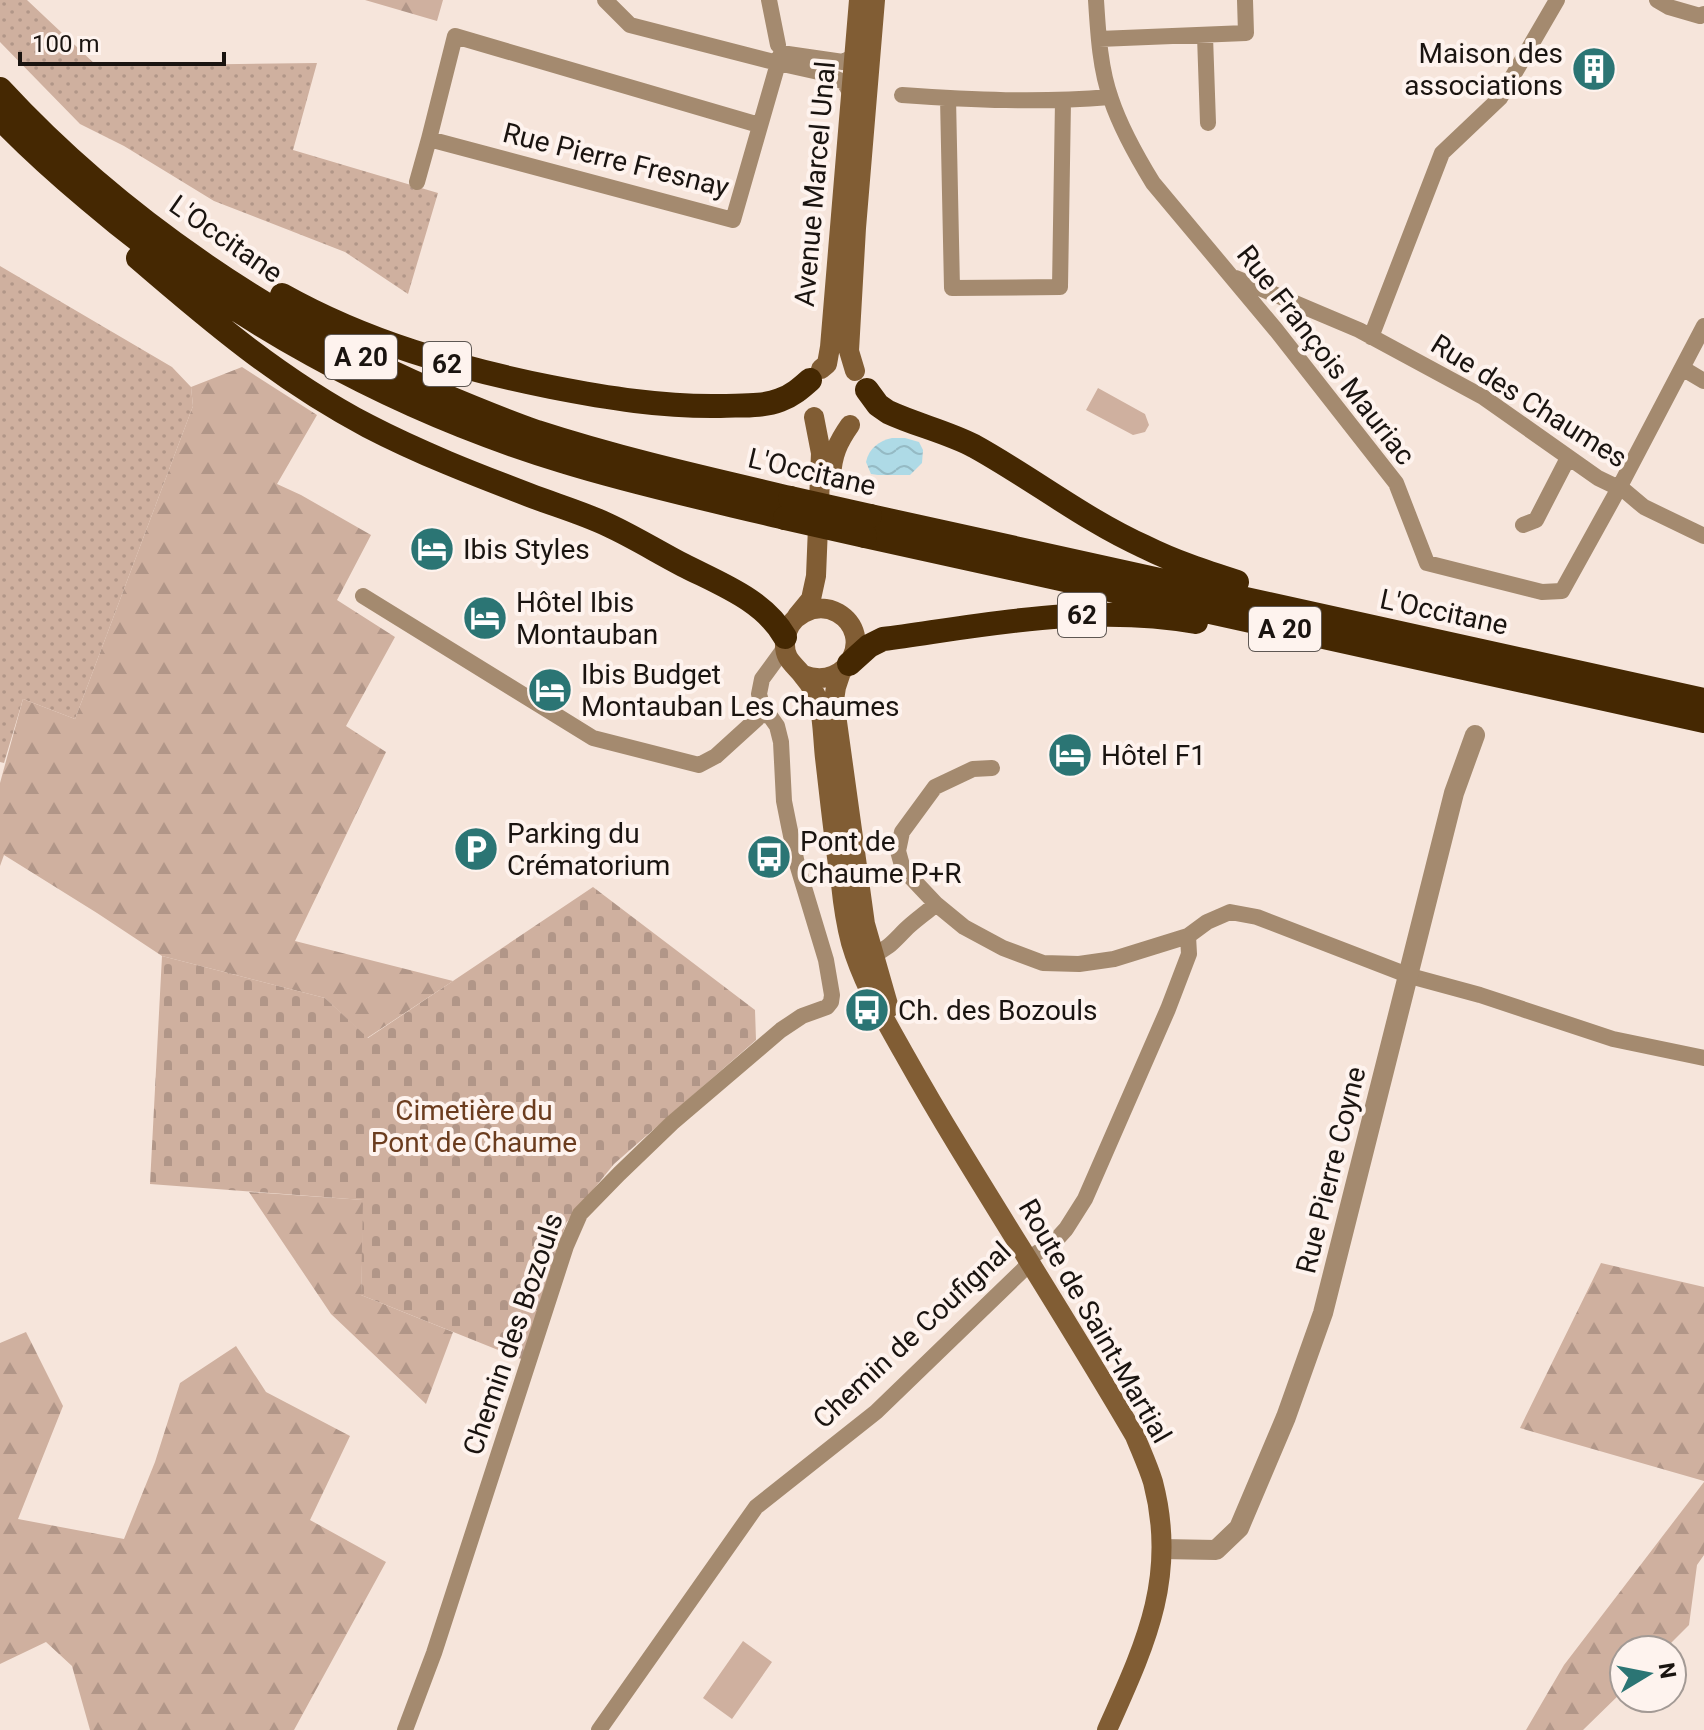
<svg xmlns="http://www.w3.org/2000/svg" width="1704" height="1730" viewBox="0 0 1704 1730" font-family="Roboto,sans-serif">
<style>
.grass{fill:url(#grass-dots)}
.forest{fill:url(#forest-firs)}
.cemetery{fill:url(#cemetery-stones)}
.garden{fill:#cfb09f}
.water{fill:url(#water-waves)}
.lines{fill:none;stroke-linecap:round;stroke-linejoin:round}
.minor{stroke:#a48a6f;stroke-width:16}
.tertiary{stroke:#a48a6f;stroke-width:20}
.secondary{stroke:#815d34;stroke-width:20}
.motorway{stroke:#452802;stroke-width:24}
.motorway-bridge{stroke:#452802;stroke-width:24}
.labels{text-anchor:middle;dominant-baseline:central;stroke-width:8;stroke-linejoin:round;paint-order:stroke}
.shield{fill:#fef3ee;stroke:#5e5753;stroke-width:2}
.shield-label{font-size:26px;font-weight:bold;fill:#1a1410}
.poi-label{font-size:28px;fill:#1a1410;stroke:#fef3ee;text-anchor:start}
.street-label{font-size:28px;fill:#1a1410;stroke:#fef3ee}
.park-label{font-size:28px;fill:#6b3c1e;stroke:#fef3ee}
</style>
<defs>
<pattern id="grass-dots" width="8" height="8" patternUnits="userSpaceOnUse" patternTransform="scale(2)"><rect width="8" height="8" fill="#cfb09f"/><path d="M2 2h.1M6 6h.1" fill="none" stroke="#b19688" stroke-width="1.8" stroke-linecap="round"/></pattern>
<pattern id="forest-firs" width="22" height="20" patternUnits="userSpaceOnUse" patternTransform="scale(2)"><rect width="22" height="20" fill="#cfb09f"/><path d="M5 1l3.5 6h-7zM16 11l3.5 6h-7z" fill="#b19688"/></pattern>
<pattern id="cemetery-stones" width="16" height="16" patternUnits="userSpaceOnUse" patternTransform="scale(2)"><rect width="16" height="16" fill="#cfb09f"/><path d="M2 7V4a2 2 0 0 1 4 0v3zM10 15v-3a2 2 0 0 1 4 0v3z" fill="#b19688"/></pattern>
<pattern id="water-waves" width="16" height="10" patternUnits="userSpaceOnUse" patternTransform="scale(2)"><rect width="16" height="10" fill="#aedae6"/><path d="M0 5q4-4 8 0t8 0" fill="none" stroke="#95bac4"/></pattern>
</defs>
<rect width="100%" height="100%" fill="#f6e5db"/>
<!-- grass -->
<path class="grass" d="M0,0H27L97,66L317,63L293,150L438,193L408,294L345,252L214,201L124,146L80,124L0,42Z
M0,266L172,367L191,387L193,406L75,719L23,699L4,763L0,762Z"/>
<!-- forest -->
<path class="forest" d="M365,0H443L437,21Z
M242,367L317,415L277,484L301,495L371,535L337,600L395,637L346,726L386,752L295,941L453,981L367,1038L325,998L162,956L97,913L4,855L0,866V783L23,699L75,719L193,406L191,387Z
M249,1192L364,1200L361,1295L453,1332L426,1404L331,1314Z
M1601,1263L1704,1287V1481L1520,1428Z
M26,1332L63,1406L18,1519L124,1539L155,1462L180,1383L236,1346L266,1392L350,1436L310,1520L386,1562L294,1730H90L72,1666L46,1642L0,1664V1343Z
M1704,1482V1555L1697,1565L1689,1625L1664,1650H1624V1690L1583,1730H1526L1564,1665Z"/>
<!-- cemetery -->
<path class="cemetery" d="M593,887L755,1010L756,1040L614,1164L566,1223L523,1360L361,1295L363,1200L150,1184L162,956L325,998L368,1038Z"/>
<!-- garden -->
<path class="garden" d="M1098,388L1145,414L1149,425L1145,432L1133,435L1086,410Z
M743,1641L772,1662L732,1719L703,1698Z"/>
<!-- water -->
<path class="water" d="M892,438H905L919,442L923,450L922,463L910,475H878L871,474L866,462C869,448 879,441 892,438Z"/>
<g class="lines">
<!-- minor -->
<path class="minor" d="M605,0L630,25L778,63L823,73L844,82L851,94
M769,0L778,45
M1096,0C1098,32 1100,69 1111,99C1121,129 1137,157 1153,183L1276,330L1396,483L1427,563L1542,592L1562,591L1619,488L1704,326
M1657,0L1669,7L1700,16L1704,14
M1205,36L1208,123
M1099,39L1246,33L1245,0
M781,53L843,62L854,56
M902,95C973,100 1038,103 1110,97
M948,98L952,288L1060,287L1063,101
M759,125L455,36L429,139L733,220L781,53
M417,182L429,139
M1236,278L1359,330L1483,397L1598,478L1625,491L1644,507L1704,536
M1371,337L1442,153L1500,98L1557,0
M1682,368L1704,381
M1523,525L1536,520L1568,458
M363,596L593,738L699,765L716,756L760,716L769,714
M992,768L973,769L935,787L902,832L898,851L903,869L936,904L964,927L1003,948L1043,963L1079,964L1114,959L1188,936L1207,922L1230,912L1257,917L1410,976L1480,995L1613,1039L1704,1058
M873,955C888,949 894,941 905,930C914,921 926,913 936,904
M405,1730L434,1653L566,1246L580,1214L619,1174L672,1123L781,1030L802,1016L827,1007L831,1002L832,995L826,960L797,864L789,826L784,801L781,742L777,726L762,705L759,694L762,679L781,653L785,645
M599,1730L756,1507L876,1412L1024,1269L1034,1255L1056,1240L1066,1229L1085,1199L1168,1009L1189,954L1188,936"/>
<!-- tertiary -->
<path class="tertiary" d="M1162,1549L1216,1550L1239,1528L1286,1417L1323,1313L1454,793L1475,735"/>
<!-- secondary -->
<path class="secondary" d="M821,369L827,364L830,347L859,0
M855,371L849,351L856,228L875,0
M831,477C832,455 838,442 850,425
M797,616L811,599L816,576L821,453L814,417
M841,672L836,687L834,700L865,924L889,1008
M803,675C849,692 875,635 838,613C816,600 786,616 785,642C784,661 795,664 804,677C810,684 816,695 819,703C823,720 823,740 825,758C830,800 834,842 841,884C843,904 846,924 851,943C863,984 883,1016 903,1052C921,1084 939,1115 958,1146C1017,1243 1078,1338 1135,1436C1141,1451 1148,1466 1153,1482C1178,1577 1145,1645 1107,1730"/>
<!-- motorway -->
<path class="motorway" d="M0,89C119,218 275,323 436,392C469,406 503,420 537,432C620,459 705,478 790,498
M0,118C28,147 58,174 89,200C226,317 390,409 562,461C636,484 711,500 785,518
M138,258C211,321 282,381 368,426C420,453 474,474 529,495C555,505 583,513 608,525C634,537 658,552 683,565C720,584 764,600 785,637
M282,295C366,342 457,368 551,387C607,398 663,407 720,406C740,405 762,407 780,400C792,396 801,388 810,380
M867,390L878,405L888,412C916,425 947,432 974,446C1032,478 1085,520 1145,547C1175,562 1206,572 1237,582
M870,516L1704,700
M865,536L1704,721
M849,664L869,646L883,639C986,625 1092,603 1196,622"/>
<!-- motorway-bridge -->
<path class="motorway-bridge" d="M790,498L870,516
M785,518L865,536"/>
</g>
<!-- icons -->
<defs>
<g id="building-disc" transform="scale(2.3)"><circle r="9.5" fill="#2b7574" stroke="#fef3ee"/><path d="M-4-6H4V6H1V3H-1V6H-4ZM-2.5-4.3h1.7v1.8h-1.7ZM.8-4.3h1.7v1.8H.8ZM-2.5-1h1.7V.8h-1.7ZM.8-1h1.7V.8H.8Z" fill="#fff"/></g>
<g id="hotel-disc" transform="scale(2.3)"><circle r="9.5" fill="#2b7574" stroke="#fef3ee"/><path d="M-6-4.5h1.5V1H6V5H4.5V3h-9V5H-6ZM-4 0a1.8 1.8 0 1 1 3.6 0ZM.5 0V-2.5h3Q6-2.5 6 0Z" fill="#fff"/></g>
<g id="parking-disc" transform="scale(2.3)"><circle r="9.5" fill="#2b7574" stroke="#fef3ee"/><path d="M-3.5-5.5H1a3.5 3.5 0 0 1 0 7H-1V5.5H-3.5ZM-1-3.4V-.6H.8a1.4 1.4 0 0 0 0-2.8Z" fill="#fff"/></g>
<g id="bus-disc" transform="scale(2.3)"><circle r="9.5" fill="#2b7574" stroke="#fef3ee"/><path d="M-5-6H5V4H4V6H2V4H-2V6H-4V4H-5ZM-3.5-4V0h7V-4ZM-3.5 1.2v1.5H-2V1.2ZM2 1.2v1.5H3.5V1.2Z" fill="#fff"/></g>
</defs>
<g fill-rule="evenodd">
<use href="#building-disc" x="1594" y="69"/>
<use href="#hotel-disc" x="432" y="549"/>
<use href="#hotel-disc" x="485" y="618"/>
<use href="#hotel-disc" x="550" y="690"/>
<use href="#hotel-disc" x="1070" y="755"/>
<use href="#parking-disc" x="476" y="849"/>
<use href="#bus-disc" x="769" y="857"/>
<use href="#bus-disc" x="867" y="1010"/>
</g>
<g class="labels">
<!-- shield labels -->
<g class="shield">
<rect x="325" y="335" width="72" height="44" rx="6"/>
<rect x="423" y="342" width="48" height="44" rx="6"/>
<rect x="1058" y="593" width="48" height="44" rx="6"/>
<rect x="1249" y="607" width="72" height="44" rx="6"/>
</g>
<g class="shield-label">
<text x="361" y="357">A 20</text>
<text x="447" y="364">62</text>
<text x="1082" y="615">62</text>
<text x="1285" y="629">A 20</text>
</g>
<!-- poi labels -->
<g class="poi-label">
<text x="1563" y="53" text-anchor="end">Maison des<tspan x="1563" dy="32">associations</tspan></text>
<text x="463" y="549">Ibis Styles</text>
<text x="516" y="602">Hôtel Ibis<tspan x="516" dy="32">Montauban</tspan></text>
<text x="581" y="674">Ibis Budget<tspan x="581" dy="32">Montauban Les Chaumes</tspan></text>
<text x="1101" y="755">Hôtel F1</text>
<text x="507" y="833">Parking du<tspan x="507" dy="32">Crématorium</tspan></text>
<text x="800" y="841">Pont de<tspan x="800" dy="32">Chaume P+R</tspan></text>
<text x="898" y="1010">Ch. des Bozouls</text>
</g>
<!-- street labels -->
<g class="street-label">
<text transform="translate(616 160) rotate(14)">Rue Pierre Fresnay</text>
<text transform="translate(815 184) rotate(-85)">Avenue Marcel Unal</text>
<text transform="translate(226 239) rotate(35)">L'Occitane</text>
<text transform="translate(1326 355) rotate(52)">Rue François Mauriac</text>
<text transform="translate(1529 401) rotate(32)">Rue des Chaumes</text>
<text transform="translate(812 472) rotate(13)">L'Occitane</text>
<text transform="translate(1444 612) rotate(12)">L'Occitane</text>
<text transform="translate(1331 1170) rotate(-76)">Rue Pierre Coyne</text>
<text transform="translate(1095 1321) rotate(60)">Route de Saint-Martial</text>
<text transform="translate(513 1334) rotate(-71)">Chemin des Bozouls</text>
<text transform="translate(912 1335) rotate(-43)">Chemin de Coufignal</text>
</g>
<!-- park labels -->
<g class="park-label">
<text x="474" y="1110">Cimetière du<tspan x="474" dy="32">Pont de Chaume</tspan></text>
</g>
</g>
<!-- north arrow -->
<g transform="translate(1648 1674) rotate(80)"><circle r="38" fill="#fef3ee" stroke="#a39a95" stroke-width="2"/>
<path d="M0-6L14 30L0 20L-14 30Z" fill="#2b7574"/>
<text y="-12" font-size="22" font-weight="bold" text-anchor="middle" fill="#1a1410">N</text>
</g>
<!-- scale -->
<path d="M20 52v12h204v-12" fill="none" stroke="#1a1410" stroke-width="4"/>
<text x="32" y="52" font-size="24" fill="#1a1410" stroke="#fef3ee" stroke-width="6" paint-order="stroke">100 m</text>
</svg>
